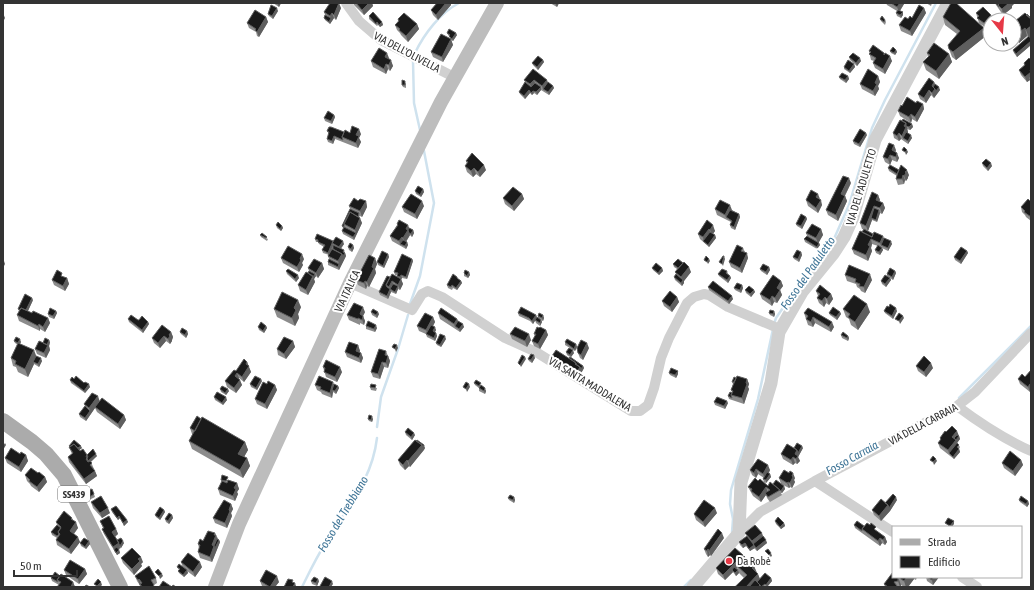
<svg xmlns="http://www.w3.org/2000/svg" width="1034" height="590" viewBox="0 0 1034 590" font-family="'Asap Condensed',sans-serif">
<style>
.lines{fill:none;stroke-linecap:round;stroke-linejoin:round}
.stream{stroke:#cfe2ee;stroke-width:2.5}
.minor{stroke:#d0d0d0;stroke-width:10}
.tertiary{stroke:#d0d0d0;stroke-width:13}
.secondary{stroke:#bdbdbd;stroke-width:14}
.primary{stroke:#ababab;stroke-width:16}
.wall{fill:#8c8c8c}
.shaded-wall{fill:#5f5f5f}
.building{fill:#1a1a1a;stroke:#5f5f5f}
.poi-dot{fill:#e63946;stroke:#fff;stroke-width:1.5}
.labels{text-anchor:middle;dominant-baseline:central;stroke-width:4;stroke-linejoin:round;paint-order:stroke}
.shield{fill:#fff;stroke:#707070;stroke-width:1}
.shield-label{font-size:10px;font-weight:bold;fill:#333}
.street-label{font-size:11px;fill:#333;stroke:#fff}
.poi-label{font-size:11px;fill:#333;stroke:#fff;text-anchor:start}
.water-label{font-size:12px;font-style:italic;fill:#3f7597;stroke:#fff}
</style>
<rect width="100%" height="100%" fill="#fff"/>
<g class="lines">
<!-- stream -->
<path class="stream" d="M415,53C424,34 440,13 459,3
M413,61L414,103L420,130
M410,304L420,276L434,203L424,151
M774,324L776,318L802,280L833,241L849,205L872,128L885,100L936,3
M959,398L1031,326
M377,427L381,397L398,349L408,315
M732,532L733,519L730,504L731,490L758,399L773,329
M302,587C309,573 316,558 325,544C346,508 372,481 377,438
M684,587L691,580"/>
<!-- minor -->
<path class="minor" d="M346,3L359,21L381,40L456,78
M350,283L412,310L422,294L428,291L442,297L505,338L536,352L631,411H640L648,405L654,388L661,358L669,338L687,303L694,297L704,294L709,295L728,307L780,329
M957,406C981,424 1004,439 1031,451
M815,481L893,532
M739,533L760,512L815,481L957,406L975,392L1031,333
M962,577L977,587"/>
<!-- tertiary -->
<path class="tertiary" d="M693,587L739,533L741,482L771,383L779,332L802,292L833,254L844,237L853,217L875,140L948,3"/>
<!-- secondary -->
<path class="secondary" d="M215,587L239,524L350,283L441,102L497,3"/>
<!-- primary -->
<path class="primary" d="M3,421L32,442L46,454L64,475L120,587"/>
</g>
<!-- wall -->
<path class="wall" d="M273,3H281L279,7Z
M353,3H372L373,6L364,15L354,5Z
M437,3H451V5L438,20L433,15L431,10Z
M550,3H559L557,7Z
M886,3H904V4L900,11L903,12V15L901,18L897,16L896,13L897,11L887,5Z
M926,3H932L931,6Z
M995,3L1012,6V8L1003,15L996,5Z
M341,8L336,20L334,18L330,24L325,20L324,18L325,15L324,12Z
M924,8L926,13L912,36L901,31L899,25L912,18Z
M278,11L273,19L269,16L268,14Z
M976,13L991,15L993,20H990V24L986,28L979,23Z
M1025,13L1029,37L1031,39V45L1017,57L1014,53L1013,50L1028,37L1027,36L1019,43L1014,37V20L1015,21Z
M369,16L382,22L383,25L380,27L378,25L377,26L369,19Z
M266,17L268,22L259,37L257,36L256,32L249,28L247,23Z
M943,17L984,28L987,35L956,60L952,57L949,49L957,34L945,25Z
M398,19L417,24L419,29L408,42L401,35L400,33L397,30L395,25L398,21Z
M880,19L885,20L886,22L885,25L881,21Z
M447,33L457,35L453,41L451,40L453,45L443,62L433,57L431,52L450,38Z
M896,50L897,52L895,55L891,53L890,51Z
M869,51L884,54L892,61L885,74L875,68L873,63L874,61L871,60Z
M927,53L949,54L952,62L939,79L926,70L923,62L928,57Z
M849,57L861,61L857,66L850,60Z
M389,58L393,66L390,71L388,69L386,74L373,67L371,61Z
M543,60L544,62L538,70L533,65L532,63Z
M1031,60V81L1030,80L1027,82L1021,75L1019,70L1024,65V63Z
M854,64L855,67L850,73L844,69V67Z
M848,76L849,79L846,83L840,79L839,77Z
M878,76L880,82L878,86L879,89L875,96L862,89L860,84Z
M524,80L548,82L553,86L554,88L549,95L541,90L537,95L534,93L532,95L530,93L525,99L520,94L519,92L525,82Z
M934,82L935,84L940,90L934,98L931,95L926,103L920,99L918,94Z
M406,83V88L403,87L402,85Z
M916,103L923,104L924,109L917,122L912,119L911,123L900,116L898,111L902,106Z
M334,115L335,117L332,124L325,121L324,118Z
M902,121L912,124L913,127L910,130L907,129L908,132V134L912,138L908,144L901,139L899,141L894,138L893,133Z
M327,131L361,134L359,138L361,142L358,148L335,139L333,144L328,142L327,139L329,134Z
M867,135L860,147L854,144L853,141Z
M896,150L895,152L899,158L897,162L892,160L890,165L885,162L883,157Z
M466,161L486,170L480,177L476,174L473,177L467,172L465,166L467,164Z
M982,163L992,166L988,171L983,166Z
M888,168L909,175L908,177V178L906,181L905,180L904,184L898,185L896,179L897,176L889,171Z
M851,183L845,196L847,201L838,221L828,215L826,210Z
M423,189L424,192L421,197L416,194L415,191Z
M522,194L524,199L514,211L505,204L503,198Z
M878,195L880,200L879,201L883,203L885,208L882,214L880,213L877,222L872,220L868,231L862,229L860,223Z
M806,200H819L822,205L818,213L808,206Z
M358,201H366L367,207L362,217L360,216L359,217L362,223L354,240L343,234L342,231L344,229L343,228L342,226L350,209L349,206Z
M1031,202V221L1026,217L1025,215L1022,212L1021,207Z
M424,206L417,219L404,212L402,207Z
M715,209L732,210L739,214L740,217L735,230L731,228L730,225L731,222L717,215Z
M806,217L807,219L802,229L797,226L796,224Z
M707,220L715,231L713,234L715,235L716,238L709,247L700,239L698,234Z
M397,224L409,228L413,230L414,233L412,237L410,235L406,242H407L408,245L406,249L392,241L390,236L397,225Z
M276,225L282,226L283,228L281,231L277,228Z
M821,229L823,235L818,242L820,245L817,249L805,242L804,239L807,236L806,233Z
M860,231L884,238L892,244L888,251L882,248L883,250L880,255L876,253L875,250L878,246L872,244L871,248L872,251L868,261L854,254L852,249Z
M260,235L268,239L267,241L261,237Z
M315,239L344,244L341,249L344,250L346,256L339,270L328,265V262L329,259L328,256L329,255L323,253L322,250L324,247L319,244L318,242H316Z
M353,245L354,248L352,252L349,250L348,247Z
M743,248L748,258L742,273L731,267L729,262Z
M967,251L968,253L961,264L955,260L954,257Z
M801,252L802,255L799,262L794,259L793,257Z
M388,254L389,257L384,268L378,265L377,262Z
M281,258L304,259L302,263L303,265L299,272L283,263Z
M375,258L377,264L375,269L376,273L369,287L367,286L366,289L358,285L356,280Z
M412,259L413,261L407,279L402,278L401,279L403,284L400,290L398,289L396,294L391,292L388,299L380,295L379,292L390,277H397V275H395L394,272Z
M322,263L324,269L318,278L316,276L314,279L315,282L308,295L300,291L298,285L308,273L309,271L308,268Z
M673,264L691,272L684,281V283L682,286L675,280L674,277L676,274L675,272L677,269L674,267Z
M769,267L770,270L767,275L761,271L760,269Z
M652,268H662L663,271L659,275L653,270Z
M286,271L299,278L296,282L287,274Z
M727,271L728,274L730,276L731,278L728,283L719,276L718,274Z
M895,271L896,273L893,280L890,278L891,280L886,287L882,284L881,281L887,276V274Z
M469,272L470,275L468,278L464,276V273Z
M845,275L872,280L865,293L861,291L860,289L857,287L856,284L847,281Z
M63,277L67,278L69,284L65,291L54,285L52,280Z
M458,279L461,281L462,283L457,290L453,288L452,290L448,288L447,285Z
M781,281L783,286L780,290L782,295L777,303L774,302L772,306L762,299L760,294Z
M742,285L743,288L741,293L735,290L734,288Z
M708,287L733,299L729,304L709,290Z
M745,290H754L755,292L751,297L746,293Z
M816,291L831,294L833,299L829,305L826,303L824,307L819,303L817,298L818,296Z
M677,297L679,302L672,312L664,306L662,301Z
M33,300L28,311L32,313L48,318L50,323L45,332L40,329V331L19,321L17,315L19,311L18,309Z
M301,307L298,314L299,318L295,326L277,317L274,309Z
M843,309L870,312L858,330L851,325L849,319L846,317Z
M56,311L57,313L54,319L49,317L48,314Z
M774,311L775,314L774,317L770,315L769,313Z
M884,311H897L893,319L885,313Z
M365,312L363,316L365,321L364,325L360,323V325L349,320L347,315Z
M371,312L379,314L377,318L372,315Z
M840,312L841,314L837,320L830,315L829,313Z
M438,313L457,319L458,321L464,327L460,332L440,319Z
M518,313L536,315L537,317L538,318V316L543,315L544,318L543,321L541,320L542,322L540,326L536,323L535,320L533,324L530,321L519,316Z
M804,313L834,327L831,332L815,323L813,327L808,325Z
M433,317L435,322L433,326L436,330L435,332L436,333L437,336L435,341L427,337L426,334L419,331L417,326Z
M128,319L138,320L148,322L149,324L143,333L129,322Z
M266,326L267,328L264,333L259,330L258,327Z
M366,326L377,328L375,332L366,329Z
M546,330L548,335L540,349L534,346L532,341L535,336L534,334Z
M187,331L188,334L186,338L181,334L180,332Z
M171,332L173,337L172,340V341L170,344L166,341L160,348L154,343L152,338Z
M510,334L531,340L527,347L512,339Z
M841,335L848,336L849,338L848,341L842,338Z
M446,339L441,347L437,345L436,343Z
M14,341L21,342L20,344L42,361L39,367L34,364L28,377L18,372L16,367L13,366L11,358L18,345L15,343Z
M293,341L295,347L286,359L278,355L277,349Z
M50,342L49,346L50,350L46,358L37,354L35,349L43,343Z
M565,342L576,344L577,347L575,351L565,345Z
M358,345L360,351L359,352L361,353L363,358L361,363L347,357L345,352Z
M589,348L583,360L580,358L578,353Z
M386,351L390,361L388,368L384,367L380,379L373,377L371,372Z
M566,352L574,353L571,357L583,366L584,368L579,377L554,361L552,356L569,358L570,357L567,355Z
M535,358L532,363L529,361L528,359Z
M247,362L251,372L244,382L239,378V379L242,385L236,393L227,387L225,381L236,371Z
M916,366L933,368L926,377L918,371Z
M323,367L342,372L337,382L326,377Z
M1031,370V390L1030,392L1020,384L1018,379L1025,377Z
M678,371V374L676,378L670,375L669,373Z
M747,379L749,384L748,387L749,389L744,404L729,399L728,396L732,392L731,390L733,384L732,382Z
M70,380L90,387L85,393L71,383Z
M262,381L257,390L251,387L250,384Z
M474,383L482,386L486,391L485,394L479,391V388L475,385Z
M267,384L275,385L277,390L267,409L257,404L255,399Z
M334,384L338,386L339,388L336,394L333,392L332,398L322,394L321,392L317,390L315,385Z
M370,387L377,388L376,391L371,390Z
M220,389L229,391L226,395L221,392Z
M214,397L227,400L223,405L215,400Z
M100,401L124,415L126,420L120,429L97,412L95,408L86,421L80,417L79,414L85,406L84,404Z
M714,402L728,403L725,409L715,405Z
M368,419H373L372,422L369,421Z
M190,428L245,442L248,450L244,457L247,458L250,466L243,478L192,449L189,441L193,434H192Z
M405,432L415,435L412,440L406,435Z
M946,432L959,436L960,439L957,443L960,447L959,449L960,452L954,459L940,448L938,443L941,440L940,438Z
M415,440L425,448L410,467L409,466L405,470L400,465L398,460Z
M69,446L82,448L79,450L80,451L87,454L97,456L91,462L97,476L86,484L69,462L68,457L72,454L69,447H70Z
M794,448H803L798,457L800,461L797,464L795,463L793,465L783,459L781,454Z
M20,454L26,455L28,461L21,472L7,463L5,458Z
M758,459L770,470L769,473L770,474L771,477L766,483L764,482L763,479L764,478L758,474L756,478L752,475L750,470Z
M1021,460L1023,465L1015,476L1004,468L1002,463Z
M38,473L45,477L47,482L39,492L31,486L30,484L27,481L25,475Z
M779,478H795L794,480L795,482L792,488L790,487L789,488L781,484Z
M221,480H228L237,483L239,489L237,492L238,494L235,501L220,495L218,489L222,482Z
M758,481L768,486L773,484L784,486L785,489L782,493H781L782,495L770,502L767,498L766,495L761,502L753,496L748,487Z
M85,492L94,494L95,497L89,500Z
M514,497L515,500L514,503L509,500L508,498Z
M897,500L890,511L881,521L874,515L872,510L885,503Z
M1019,500L1028,501L1029,504L1027,507L1020,502Z
M91,502L110,513L102,518L93,508Z
M231,504L233,509L231,513L232,516L227,528L215,523L213,518Z
M111,509L127,520L128,522L124,526L120,518L118,520L112,512Z
M164,510L165,512L160,520L156,517L155,515Z
M717,513L705,527L696,520L694,514Z
M172,515L173,518L169,524L166,522L165,519Z
M72,518L78,528L74,534L80,542L71,554L57,545L56,540L57,538L52,535L51,532L57,525L56,522Z
M100,521L116,529L118,534L115,537L117,540L124,543L121,548L119,549L120,553L117,555L104,534L102,529L103,528Z
M775,521L784,523L785,526L781,529L776,524Z
M854,525L864,526L878,532L885,537L887,542L885,545L882,543L880,546L855,528Z
M745,533L763,536L767,543L757,551L754,548L750,551L746,546L743,548L740,545L739,542L747,536Z
M216,535L220,542L212,562L200,558L198,552L199,548L198,544Z
M724,538L711,556L710,555L708,557L706,554L704,549Z
M89,541L90,544L86,549L81,546L80,543Z
M744,557L754,566L760,579L771,578L772,581L767,587H734L744,578L739,573L737,568L736,569L738,570L739,573L736,576L733,572L725,580L718,574L716,568Z
M121,558L143,562L141,564L142,566L134,575L123,563Z
M181,562L202,567L195,577L187,571L188,573L184,577L179,573L178,571L179,570L177,567L183,568Z
M85,569L87,574L79,584L66,575L64,570Z
M60,576L73,582L75,587H57L59,585L52,581L51,578Z
M135,576L156,578L157,583L154,585L155,587H141L137,581Z
M893,577H917L916,580L914,579L908,587H904L901,585V587H885L884,584Z
M926,577H939L933,585L927,581Z
M260,581L279,582L275,587H262V586Z
M311,581H319L317,586L312,584Z"/>
<!-- shaded-wall -->
<path class="shaded-wall" d="M277,3H281L279,7Z
M339,3L341,8L336,20L334,15Z
M369,3H372L373,6L364,15L362,10Z
M446,3H451V5L438,20L436,15Z
M555,3H559L557,7Z
M900,3H904V4L899,12L897,7Z
M1009,3H1015L1012,6V8L1003,15L1002,9Z
M277,8L278,11L273,19L272,16Z
M924,8L926,13L912,36L910,31Z
M903,12V15L901,18L900,15Z
M3,13L5,18L3,22Z
M332,13L334,18L330,24L329,22L331,18L330,16Z
M991,15L993,20H990V24L986,28L984,23Z
M266,17L268,22L259,37L257,32Z
M382,22L383,25L380,27L379,25Z
M417,24L419,29L408,42L406,36Z
M1031,26V36L1029,38L1026,30Z
M984,28L987,35L956,60L953,52Z
M1025,28L1027,36L1019,43L1016,35Z
M456,33L457,35L453,41L452,39Z
M451,39L453,45L443,62L442,57Z
M1031,41V45L1017,57L1016,54Z
M896,50L897,52L895,55L894,53Z
M387,53L389,58L387,62L385,57Z
M949,54L952,62L939,79L936,71Z
M890,56L892,61L885,74L883,69Z
M860,58L861,61L857,66L856,63Z
M391,60L393,66L390,71L389,65Z
M543,60L544,62L538,70L537,67Z
M386,64L388,69L386,74L384,69Z
M854,64L855,67L850,73L849,71Z
M1031,69V79L1029,77L1030,80L1027,82L1025,77Z
M848,76L849,79L846,83L845,80Z
M878,76L880,82L878,86L879,89L875,96L873,91L875,83Z
M534,80L536,86L532,90L530,84Z
M547,80L549,85L543,89L544,92L542,86Z
M934,82L936,87L934,90L932,86Z
M553,86L554,88L549,95L548,92Z
M541,87V90L537,95L536,92Z
M939,87L940,90L934,98L932,93L935,89Z
M529,90L530,93L525,99L524,96Z
M929,90L931,95L926,103L924,98Z
M533,91L534,93L532,95L531,93Z
M923,104L924,109L917,122L915,117Z
M911,114L912,119L911,123L909,117Z
M334,115L335,117L332,124L331,121Z
M906,123L908,132L905,139L903,138L902,136L904,126Z
M912,124L913,127L910,130L909,127Z
M359,129L361,134L359,138L361,142L358,148L356,143V135Z
M866,133L867,135L860,147L859,144Z
M899,133L901,139L899,141L897,136Z
M911,135L912,138L908,144V141Z
M334,136L335,139L333,144L332,141Z
M894,145L896,150L894,156L892,150Z
M907,150L908,152L906,155L905,152Z
M897,153L899,158L897,162L896,157Z
M890,155L892,160L890,165L888,159Z
M991,163L992,166L988,171L987,168Z
M484,165L486,170L480,177L478,172Z
M474,168L476,174L473,177L471,171Z
M907,170L909,175L908,177V178L906,181L904,176L905,172Z
M903,175L905,180L904,184L902,179Z
M849,178L851,183L843,199L841,194Z
M423,189L424,192L421,197L420,195Z
M522,194L524,199L514,211L512,206Z
M818,194L820,199L816,197Z
M878,195L880,200L878,205L876,200Z
M845,196L847,201L838,221L836,215Z
M821,200L822,205L818,213L816,208Z
M366,201L367,207L362,217L360,211Z
M422,201L424,206L417,219L415,214Z
M883,203L885,208L882,214L880,208Z
M730,205L732,210L728,218L726,217L725,215Z
M874,206L875,211L871,218L872,220L868,231L866,226Z
M879,210L880,213L877,222L876,220Z
M739,214L740,217L735,230L734,227Z
M806,217L807,219L802,229L801,226Z
M360,218L362,223L354,240L353,237L356,233L355,230Z
M408,225L410,230L409,233L410,235L405,243L403,238L406,229Z
M713,225L715,231L712,235L710,230Z
M282,226L283,228L281,231L280,229Z
M709,229L711,234L704,242L703,237Z
M821,229L823,235L818,244L816,238Z
M413,230L414,233L412,237L411,234Z
M715,235L716,238L709,247L708,245Z
M883,236L885,241L881,245L880,243Z
M402,237L404,242L400,244L401,246L399,241Z
M871,239L872,244L871,248L872,251L868,261L866,255L868,245Z
M333,241L334,244L332,243L333,245L329,256L328,253Z
M343,241L344,244L340,249L339,247Z
M891,241L892,244L888,251V248Z
M407,242L408,245L406,249L405,246Z
M819,243L820,245L817,249V247Z
M353,245L354,248L352,252L351,249Z
M882,248L883,250L880,255L879,252Z
M967,251L968,253L961,264L960,261Z
M801,252L802,255L799,262L798,259Z
M345,253L346,256L339,270L338,267L339,264L338,261L342,254Z
M747,253L748,258L742,273L740,268Z
M302,254L304,259L302,263L303,265L299,272L297,267L300,259Z
M388,254L389,257L384,268L383,266Z
M724,256L725,259L723,266L722,264Z
M375,258L377,264L375,269L376,273L369,287L367,282Z
M412,259L413,261L407,279L406,277Z
M709,259L710,261L708,264L707,262Z
M4,261L5,264L3,268V264Z
M322,263L324,269L318,278L316,273Z
M689,267L691,272L684,281V283L682,286L681,283L683,281L681,277Z
M769,267L770,270L767,275L766,272Z
M662,268L663,271L659,275L658,273Z
M895,271L896,273L893,280L892,277Z
M469,272L470,275L468,278L467,276Z
M315,274L316,276L314,279L315,282L308,295L306,290Z
M870,274L872,280L865,293L864,287Z
M298,275L299,278L296,282L295,279Z
M401,275L402,278L401,280V279L403,284L400,290L398,285L401,280L400,277Z
M730,276L731,278L728,283L727,280Z
M67,278L69,284L65,291L63,286Z
M890,278L891,280L886,287L885,284Z
M365,281L367,286L366,289L364,283Z
M392,281L394,286L390,289L391,292L388,299L387,296L390,289L389,287Z
M461,281L462,283L457,290L456,288Z
M781,281L783,286L780,290L782,295L777,303L775,298L777,288Z
M742,285L743,288L741,293L740,290Z
M398,286V289L396,294L395,292Z
M754,290L755,292L751,297L750,294Z
M831,294L833,299L829,305L827,299Z
M732,296L733,299L729,304L728,301Z
M772,296L774,302L772,306L770,300Z
M677,297L679,302L672,312L670,307Z
M825,297L826,303L824,307L822,301Z
M32,298L33,300L26,315L25,312Z
M298,300L301,307L298,314L299,318L295,326L292,318L294,308Z
M867,304L870,312L858,330L855,322Z
M363,307L365,312L363,316L365,321L364,325L360,314Z
M896,308L897,311L893,319L892,316Z
M56,311L57,313L54,319L53,316Z
M774,311L775,314L774,317L773,314Z
M378,312L379,314L377,318L376,315Z
M840,312L841,314L837,320L836,317Z
M536,315L537,318L533,324L532,321Z
M543,315L544,318L543,321L542,318Z
M903,316L904,318L900,324L899,321Z
M433,317L435,322L428,335L426,330Z
M813,317L815,323L813,327L811,322Z
M48,318L50,323L45,332L43,327Z
M457,319L459,324L455,326L456,329L454,324Z
M541,320L542,322L540,326V323Z
M148,322L149,324L143,333L142,330Z
M832,322L834,327L831,332L829,327Z
M39,324L40,329V331L38,326Z
M463,324L464,327L460,332L459,329Z
M376,325L377,328L375,332L374,329Z
M266,326L267,328L264,333L263,331Z
M435,327L436,330L434,334L433,331Z
M546,330L548,335L540,349L538,344Z
M187,331L188,334L186,338L185,335Z
M171,332L173,337L172,340V341L170,344L168,339L169,335Z
M436,333L437,336L435,341L434,338Z
M529,334L531,340L527,347L525,341Z
M164,336L166,341L160,348L158,343Z
M445,336L446,339L441,347L440,345Z
M848,336L849,338L848,341L847,338Z
M20,339L21,342L19,345L18,343Z
M49,340L50,342L49,346L50,350L46,358L44,353Z
M293,341L295,347L286,359L284,354Z
M587,343L589,348L583,360L581,355Z
M576,344L577,347L575,351L574,349Z
M358,345L360,351L358,356L356,351Z
M397,345L398,348L396,352L395,349Z
M34,350L37,358L33,362L34,364L28,377L25,369Z
M573,350L574,353L571,357L570,355Z
M361,353L363,358L361,363L359,358Z
M534,355L535,358L532,363L531,360Z
M388,356L390,361L388,368L386,363Z
M525,357L526,359L521,367L520,365Z
M41,358L42,361L39,367L38,364Z
M247,362L251,372L244,382L242,377L246,364Z
M382,362L384,367L380,379L378,374Z
M931,363L933,368L926,377L924,372Z
M583,366L584,368L579,377L577,372L580,367Z
M340,367L342,372L337,382L335,377Z
M678,371V374L676,378L675,375Z
M237,373L239,378L237,381L235,376Z
M261,379L262,381L257,390L256,388Z
M747,379L749,384L748,387L749,389L744,404L742,398Z
M240,380L242,385L236,393L234,388Z
M333,382L335,387L332,390L333,392L332,398L330,393Z
M89,384L90,387L85,393L84,391Z
M469,384L470,387L467,392L466,389Z
M1030,384L1031,387V390L1030,392L1028,387Z
M275,385L277,390L267,409L265,404Z
M338,386L339,388L336,394L335,391Z
M485,388L486,391L485,394L484,391Z
M228,389L229,391L226,395L225,393Z
M98,396L100,402L95,407V408L86,421L85,418L90,411L89,408Z
M226,397L227,400L223,405L222,403Z
M727,401L728,403L725,409L724,406Z
M124,415L126,420L120,429L118,424Z
M372,416L373,419L372,422L371,420Z
M957,431L959,436L955,441L952,437Z
M414,433L415,435L412,440L411,437Z
M959,436L960,439L957,443L958,446L949,453L950,456L948,450Z
M245,442L248,450L241,462L238,454Z
M5,443L6,445L3,450V446Z
M422,445L424,450L410,467L408,461Z
M424,445L425,448L424,450L423,448Z
M81,446L82,448L78,451L77,449Z
M802,446L803,448L798,457L800,461L797,464L795,454L797,450Z
M959,449L960,452L954,459L953,457Z
M96,454L97,456L89,463L88,461L89,463L87,464L86,459V456L87,455Z
M26,455L28,461L21,472L19,467Z
M793,457L795,463L793,465L791,460Z
M247,458L250,466L243,478L240,470Z
M936,459L937,461L934,465L933,462Z
M407,460L409,466L405,470L403,465Z
M1021,460L1023,465L1015,476L1013,471Z
M768,465L770,470L765,479L763,474Z
M756,469L758,474L756,478L754,473Z
M95,471L97,476L86,484L84,479Z
M793,473L795,478L794,480L795,482L792,488L790,483Z
M770,474L771,477L766,483V480Z
M45,477L47,482L39,492L37,487Z
M788,482L790,487L789,488L787,483Z
M237,483L239,489L237,492L238,494L235,501L233,496L234,488Z
M784,486L785,489L782,493L781,491Z
M766,487L768,493H765L766,495L761,502L759,497Z
M514,497L515,500L514,503L513,500Z
M896,497L897,500L890,511L881,521L879,516L888,505Z
M1028,501L1029,504L1027,507L1026,504Z
M231,504L233,509L231,513L232,516L227,528L225,523L229,510Z
M108,508L110,513L102,518L100,513Z
M715,508L717,513L705,527L703,522Z
M164,510L165,512L160,520L159,518Z
M172,515L173,518L169,524L168,521Z
M119,516L120,518L118,520L117,518Z
M127,520L128,522L124,526L123,523Z
M954,521V524L952,527L950,526Z
M76,522L78,528L72,536L70,531Z
M784,523L785,526L781,529L780,527Z
M116,529L118,534L114,537L112,532Z
M215,533L218,541L219,540L220,542L212,562L210,557Z
M722,533L724,538L711,556L709,551Z
M762,533L764,539L753,544L755,548L750,551L749,549L753,546L752,541Z
M78,537L80,542L71,554L69,549Z
M885,537L887,542L885,545L883,540Z
M880,538L882,543L880,546L878,541Z
M766,540L767,543L757,551L756,548Z
M89,541L90,544L86,549L85,547Z
M123,541L124,543L121,548L120,546Z
M119,543L120,548L115,552L113,547Z
M745,543L746,546L743,548L742,545Z
M708,549L710,555L708,557L707,551Z
M119,550L120,553L117,555L116,553Z
M771,553L772,556L769,558V555Z
M743,555L745,560L736,565L737,568L733,571L732,570L733,572L725,580L723,575Z
M141,557L143,562L141,564L142,566L134,575L132,569L138,559Z
M200,562L202,567L195,577L193,572Z
M754,566L757,574L752,568Z
M85,569L87,574L79,584L78,579Z
M187,570L188,573L184,577L183,575Z
M738,570L739,573L736,576L735,573Z
M162,574L163,576L160,579L159,576Z
M758,574L761,582L756,587H746Z
M277,576L279,582L275,587H270Z
M898,577L901,585V587H900L898,581Z
M907,577H914V579L908,587H906L904,581Z
M934,577H939L933,585L932,580Z
M771,578L772,581L767,587L766,585Z
M139,579L141,584L140,586L138,580Z
M318,579L319,581L317,586L316,583Z
M332,581L333,584L331,587H329Z
M73,582L75,587H71Z
M101,582L102,585L100,587H98L97,586Z
M295,583L296,586L295,587H293Z"/>
<!-- building -->
<path class="building" d="M330,3H339L334,15L332,13L330,16L324,12Z
M356,3H369L362,10Z
M437,3H446L436,15L431,10Z
M891,3H900L897,7Z
M951,3H956L984,28L953,52L949,49L948,45L960,31L943,17Z
M995,3H999L998,5L999,7Z
M999,3H1009L1002,9L998,5Z
M271,5L277,8L272,16L268,14Z
M919,5L924,8L910,31L899,25L905,17L908,19L910,16L912,18Z
M983,7L991,15L984,23L977,18L979,16L976,13Z
M255,10L266,17L257,32L255,30L256,29L247,23Z
M898,10L903,12L900,15L896,13Z
M373,12L382,22L379,25L377,22L376,24L369,16Z
M404,13L417,24L406,36L399,30L400,29L395,25L399,21L398,19Z
M1025,13L1031,19V26L1026,30L1025,28L1016,35L1014,33V20H1009L1012,17L1015,21Z
M1027,14L1031,18V19L1026,15Z
M325,15L331,18L329,22L324,18Z
M882,16L885,20L884,22L880,19Z
M449,29L456,33L452,39L449,36L450,35L447,33Z
M441,34L451,39L442,57L431,52Z
M1029,36L1031,39V41L1016,54L1013,50Z
M934,43L949,54L936,71L923,62L930,55L927,53Z
M873,45L884,53V55L885,53L890,56L883,69L873,63L876,58L869,54L871,52L869,51Z
M893,47L896,50L894,53L890,51Z
M379,48L387,53L385,57L391,60L389,65L386,64L384,69L371,61Z
M853,53L860,58L856,63L849,57Z
M538,56L543,60L537,67L532,63Z
M1029,58L1031,60V69L1030,70L1031,72L1025,77L1019,70L1025,65L1024,63Z
M848,60L854,64L849,71L844,67Z
M533,69L547,80L542,86L534,80L530,84L524,80Z
M868,69L878,76L875,83L877,84L873,91L860,84Z
M842,73L848,76L845,80L839,77Z
M929,78L934,82L932,86L935,89L932,93L929,90L924,98L918,94Z
M402,80L405,81V85H402Z
M525,82L531,87L535,83L541,87L536,92L533,91L531,93L529,90L524,96L519,92Z
M548,82L553,86L548,92L543,89Z
M935,84L939,87L936,91L935,89L933,87Z
M907,97L916,103L917,101L923,104L915,117L911,114L909,117L898,111L901,105L902,106Z
M328,111L334,115L331,121L324,118Z
M903,119L912,124L909,127L906,126V123L902,121Z
M900,120L906,123L904,126L906,127L902,136L899,133L897,136L893,133Z
M352,126L359,129L356,135L359,136L356,143L342,137L345,130L350,133Z
M329,127H331L344,132L342,137L343,140L334,136L332,141L327,139L329,132L327,131Z
M860,129L866,133L859,144L853,141Z
M906,132L911,135L908,141L903,138Z
M889,143L894,145L892,150L897,153L896,157L890,155L888,159L883,157Z
M904,147L907,150L905,152L902,150Z
M472,153L484,165L478,172L474,168L471,171L465,166L468,162L466,161Z
M986,159L991,163L987,168L982,163Z
M890,165L899,170L897,174L888,168Z
M901,165L907,170L905,172L906,173L904,176L903,175L902,179H896L898,172Z
M843,176L849,178L841,194L845,196L836,215L826,210Z
M418,186L423,189L420,195L415,191Z
M513,187L522,194L512,206L503,198Z
M811,190L818,194L816,197L821,200L816,208L806,200Z
M872,192L878,195L876,200L883,203L880,208L874,206L866,226L860,223Z
M411,194L422,201L415,214L402,207Z
M354,198L358,201L360,199L366,201L360,211L349,206Z
M1028,199L1031,202V217L1024,212L1025,211L1021,207Z
M720,200L730,205L725,215L715,209Z
M874,208L879,210L876,220L871,218Z
M350,209L359,213L358,217L350,212L344,224V227L356,233L353,237L342,231L344,227L342,226Z
M730,210L739,214L734,227L730,225L732,221L726,217Z
M350,212L360,218L355,230L344,224Z
M801,214L806,217L801,226L796,224Z
M399,220L408,225L406,229L408,230L403,238L402,237L399,241L390,236L398,225L397,224Z
M707,220L713,225L710,230L709,229L703,237L698,234Z
M278,222L282,226L280,229L276,225Z
M812,224L821,229L816,238L806,233Z
M409,228L413,230L411,234L409,233L408,230Z
M864,229L873,234L872,237L862,232Z
M860,231L872,237L874,232L883,236L880,243L871,239L868,245L870,246L866,255L852,249Z
M710,232L715,235L708,245L703,241Z
M262,233L267,237L266,238L260,235Z
M317,234L333,241L328,253L322,250L325,245L318,242V240L315,239Z
M807,236L819,243L817,247L804,239Z
M336,237L343,241L339,247L332,243Z
M884,238L891,241L888,248L881,245Z
M403,240L407,242L405,246L400,244Z
M350,243L353,245L351,249L348,247Z
M333,245L344,250L343,252L345,253L343,256L342,254L333,249Z
M737,245L743,248L741,251L747,253L740,268L729,262Z
M878,245L882,248L879,252L875,250Z
M288,246L302,254L300,259L301,260L297,267L281,258Z
M961,247L967,251L960,261L954,257Z
M332,249L342,254L338,261L328,256Z
M797,250L801,252L798,259L793,257Z
M382,251L388,254L383,266L377,262Z
M402,254L412,259L406,277L401,275L400,277L397,276L398,273L394,272Z
M369,255L375,258L372,267L374,268L367,282L365,281L364,283L356,280Z
M706,256L709,259L707,262L704,260Z
M723,256H724L722,264L719,262Z
M314,259L322,263L316,273L308,268Z
M329,259L339,264L338,267L328,262Z
M678,259L683,263L678,268L673,264Z
M684,262L689,267L681,277L675,272Z
M656,263L662,268L658,273L652,268Z
M763,264L769,267L766,272L760,269Z
M849,265L870,274L864,287L859,286L860,284L855,282L856,279L845,275Z
M890,268L895,271L892,277L887,274Z
M288,269L298,275L295,279L286,271Z
M722,269L727,271L726,273L730,276L727,280L718,274Z
M57,270L62,273L61,276L67,278L63,286L52,280Z
M465,270L469,272L467,276L464,273Z
M309,271L315,274L313,277L308,273Z
M306,272L313,276L306,290L298,285Z
M392,274L401,279L398,285L392,281L389,287L386,285Z
M453,274L457,277V278L461,281L456,288L452,285L451,287L447,285Z
M676,274L683,280L681,283L674,277Z
M773,275L781,281L777,288L780,290L775,298L772,296L770,300L760,294Z
M885,275L890,278L885,284L881,281Z
M387,276L390,277L386,285L387,287L390,289L387,296L379,292Z
M713,281L732,296L728,301L708,287Z
M737,283L742,285L740,290L734,288Z
M393,284L398,286L395,292L390,289Z
M820,285L831,294L827,299L825,297L822,301L817,298L820,294L816,291Z
M749,286L754,290L750,294L745,290Z
M670,291L677,297L670,307L662,301Z
M282,292L298,300L294,308L296,310L292,318L274,309Z
M25,294L32,298L26,310L21,308L20,310L18,309Z
M854,295L867,304L855,322L848,317L850,314L843,309Z
M354,303L363,307L360,314L363,316L362,320L358,318V319L347,315Z
M890,304L896,308L892,316L884,311L887,306L889,307Z
M521,307L536,315L532,321L529,318L518,313Z
M833,307L840,312L836,317L829,313Z
M21,308L32,313L33,311L48,318L43,327L39,324L38,326L17,315Z
M50,308L56,311L53,316L48,314Z
M441,308L457,319L454,324L438,313Z
M808,308L832,322L829,327L813,317L811,322L806,319L808,316L804,313Z
M373,309L378,312L376,315L371,312Z
M770,310L774,311L773,314L769,313Z
M425,313L433,317L426,330L417,326Z
M539,313L543,315L542,318L538,316Z
M899,313L903,316L899,321L895,319Z
M131,315L138,320H139L142,316L148,322L142,330L128,319Z
M537,317L541,320L540,323L535,320Z
M368,321L376,325L374,329L366,326Z
M458,321L463,324L459,329L455,326Z
M261,322L266,326L263,331L258,327Z
M162,325L171,332L169,335L170,336L168,339L164,336L158,343L152,338Z
M431,325L435,327L433,331L436,333L434,338L426,334Z
M515,327L529,334L525,341L510,334Z
M537,327L539,328L540,327L546,330L538,344L532,341L536,334H534Z
M182,328L187,331L185,335L180,332Z
M843,332L848,336L847,338L841,335Z
M440,334L445,336L440,345L436,343Z
M16,337L20,339L18,343L14,341Z
M284,337L293,341L284,354L277,349Z
M45,338L49,340L47,345L43,343Z
M567,339L576,344L574,349L565,342Z
M581,340L587,343L581,355L578,353L577,348Z
M39,341L48,345L44,353L35,349Z
M349,342L358,345L356,351L361,353L359,358L345,352Z
M18,343L34,350L25,369L15,364L16,361L11,358Z
M394,344L397,345L395,349L392,347Z
M569,348L573,350L570,355L566,352Z
M379,349L386,351L385,355L388,356L386,363L382,362L378,374L371,372Z
M556,350L576,363L575,364L580,367L577,372L552,356Z
M531,354L534,355L531,360L528,359Z
M522,355L525,357L520,365L518,363Z
M36,356L41,358L38,364L33,362Z
M924,356L931,363L924,372L916,366Z
M570,357L583,366L581,369L580,367L577,365L576,363L569,358Z
M244,359L247,362L246,364L249,366L242,377L237,373L235,376L240,380L234,388L225,381L234,370L236,371Z
M326,360L340,367L335,377L324,372L325,368L323,367Z
M671,368L678,371L675,375L669,373Z
M1031,370V385L1030,384L1028,387L1018,379L1022,374L1025,377Z
M76,376L84,383L85,382L89,384L84,391L70,380L72,377L74,379Z
M255,376L261,379L256,388L250,384Z
M319,376L333,382L330,393L320,389L321,387L315,385Z
M737,376L747,379L746,383L747,384L742,398L731,395L733,391L731,390Z
M734,377L736,378L734,382H732Z
M476,380L481,383L479,386L474,383Z
M268,381L275,385L265,404L255,399L263,382L267,384Z
M466,382L469,384L466,389L463,387Z
M334,384L338,386L335,391L332,390Z
M371,384L376,385L375,388L370,387Z
M481,385L485,388L484,391L479,388Z
M222,386L228,389L225,393L220,389Z
M217,392L226,397L222,403L214,397Z
M730,392L732,393L731,395L732,398L728,396Z
M92,393L98,396L89,408L84,404Z
M717,397L727,401L724,406L714,402Z
M102,398L124,415L118,424L95,407Z
M85,406L90,411L85,418L79,414Z
M369,415L372,416L371,420L368,419Z
M197,416L201,419L195,431L190,428Z
M202,417L245,442L238,454L247,458L240,470L189,441Z
M952,426L957,431L952,437L956,440L948,450L938,443L941,439L940,438L945,431L946,432Z
M408,428L414,433L411,437L405,432Z
M957,435L959,436L956,440L954,438Z
M74,440L81,446L78,448L74,444L70,447L69,446Z
M415,440L422,445L408,461L407,460L403,465L398,460Z
M417,440L424,445L423,448L422,445L416,441Z
M797,443L802,446L798,453L797,450L794,448Z
M957,443L959,445L957,447L959,449L953,457L949,453Z
M74,444L80,451L83,449L87,455L86,456L87,458L86,459L88,462L90,461L92,463L90,465L95,471L84,479L68,457L73,453L69,447Z
M787,444L797,450L795,454L798,456L796,459L793,457L791,460L781,454Z
M11,448L20,454L21,452L26,455L19,467L5,458Z
M93,449L96,454L88,461L87,458L88,457L87,455Z
M1010,451L1021,460L1013,471L1002,463Z
M933,456L936,459L933,462L930,460Z
M758,459L768,465L763,474L756,469L754,473L750,470Z
M31,468L38,473L39,472L45,477L37,487L29,481L30,480L25,475Z
M784,470L789,473L790,471L793,473L792,476L793,477L790,483L788,482L787,483L779,478Z
M767,472L770,474L766,480L763,479Z
M222,475L228,477L226,481L221,480Z
M755,478L758,481L760,479L768,486L770,482L780,490L768,497L765,493L770,490L766,487L759,497L751,491L752,489L748,487Z
M228,480L237,483L234,488L236,489L233,496L218,489L222,481L227,483Z
M776,480L784,486L781,491L773,484Z
M92,489L94,494L88,498L85,492Z
M893,494L896,497L889,508L888,505L885,503Z
M510,495L514,497L513,500L508,498Z
M101,496L108,508L100,513L91,502Z
M1021,496L1028,501L1026,504L1019,500Z
M881,499L888,505L879,516L872,510Z
M224,500L231,504L229,510L230,511L225,523L213,518Z
M704,500L715,508L703,522L694,514Z
M116,506L127,520L123,523L119,516L117,518L111,509Z
M160,507L164,510L159,518L155,515Z
M64,511L72,518L71,519L76,522L70,531L78,537L69,549L56,540L60,534L58,532L61,527L56,522Z
M169,513L172,515L168,521L165,519Z
M109,516L116,529L112,532L119,543L113,547L102,529L104,528L100,521Z
M778,517L784,523L780,527L775,521Z
M948,518L954,521L950,526L945,523Z
M857,521L864,526L862,529V531L854,525Z
M867,523L870,525L871,523L876,527L874,529L885,537L883,540L880,538L878,541L862,529Z
M57,525L61,528L58,532L59,534L57,536L51,532Z
M755,525L762,533L752,541L745,533Z
M949,525L952,527H947Z
M718,529L722,533L709,551L708,549L707,551L704,549Z
M208,531L215,533L214,535H216L212,545L214,546L210,557L198,552L200,545L198,544L200,539L203,541Z
M747,536L754,545L749,549L745,543L742,545L739,542Z
M763,536L766,540L756,548L753,544Z
M84,538L89,541L85,547L80,543Z
M121,538L123,541L120,546L117,540Z
M217,539L219,540L215,548L214,546Z
M117,547L119,550L116,553L114,549Z
M132,548L141,557L138,559L140,561L132,569L121,558Z
M735,548L743,555L723,575L716,568Z
M768,549L771,553L769,555L765,551Z
M188,553L200,562L193,572L181,562Z
M744,556L754,566L752,568L758,574L746,587H744L743,586L742,587H735L747,575L736,565Z
M70,560L85,569L78,579L64,570Z
M179,564L187,570L183,575L178,571L180,569L177,567Z
M149,566L156,578L151,580L154,585L152,587H142L140,584L142,583L139,579L138,580L135,576Z
M734,567L738,570L735,573L732,570Z
M158,569L162,574L159,576L155,572Z
M266,570L277,576L270,587L260,581Z
M55,572L60,576L57,580L58,582L51,578Z
M893,572V577H907L904,581L898,577V581L894,582L897,586L896,587H888L884,584Z
M765,573L771,578L766,585L765,584L761,587L760,585L757,582Z
M61,574L73,582L71,587H57L61,582L57,580Z
M314,577L318,579L316,583L311,581Z
M325,577L332,581L329,587H322L320,586Z
M927,577H934L932,580Z
M98,579L101,582L97,586L94,584Z
M288,579L293,580L292,582L295,583L293,587H284Z
M755,580L760,585L758,587H749Z
M163,581L172,587L173,585L176,587H159Z
M86,585L90,587H85Z"/>
<!-- markers -->
<circle class="poi-dot" cx="729" cy="561" r="4"/>
<g class="labels">
<!-- shield labels -->
<rect class="shield" x="58" y="486" width="32" height="16" rx="3"/>
<g class="shield-label">
<text x="74" y="494">SS439</text>
</g>
<!-- street labels -->
<g class="street-label">
<text transform="translate(407 52) rotate(28)">VIA DELL'OLIVELLA</text>
<text transform="translate(861 187) rotate(-73)">VIA DEL PADULETTO</text>
<text transform="translate(347 291) rotate(-65)">VIA ITALICA</text>
<text transform="translate(590 384) rotate(31)">VIA SANTA MADDALENA</text>
<text transform="translate(923 424) rotate(-28)">VIA DELLA CARRAIA</text>
</g>
<!-- poi labels -->
<g class="poi-label">
<text x="737" y="561">Da Robè</text>
</g>
<!-- water labels -->
<g class="water-label">
<text transform="translate(808 273) rotate(-55)">Fosso del Paduletto</text>
<text transform="translate(852 458) rotate(-29)">Fosso Carraia</text>
<text transform="translate(343 514) rotate(-59)">Fosso del Trebbiano</text>
</g>
</g>
<!-- border -->
<rect width="1034" height="590" fill="none" stroke="#333333" stroke-width="8"/>
<!-- legend -->
<rect x="892" y="526" width="130" height="52" fill="#ffffff" stroke="#adadad"/>
<rect x="900" y="539" width="20" height="6" fill="#ababab" stroke="#adadad"/>
<text x="928" y="546" font-size="12" fill="#333333">Strada</text>
<rect x="900" y="556" width="20" height="12" fill="#1a1a1a" stroke="#adadad"/>
<text x="928" y="566" font-size="12" fill="#333333">Edificio</text>
<!-- north arrow -->
<g transform="translate(1002 32) rotate(163)"><circle r="19" fill="#ffffff" stroke="#adadad"/>
<path d="M0-3L7 15L0 10L-7 15Z" fill="#e63946"/>
<text y="-6" font-size="11" font-weight="bold" text-anchor="middle" fill="#333333">N</text>
</g>
<!-- scale -->
<path d="M14 570v6h63v-6" fill="none" stroke="#333333" stroke-width="2"/>
<text x="20" y="570" font-size="12" fill="#333333" stroke="#ffffff" stroke-width="3" paint-order="stroke">50 m</text>
</svg>
